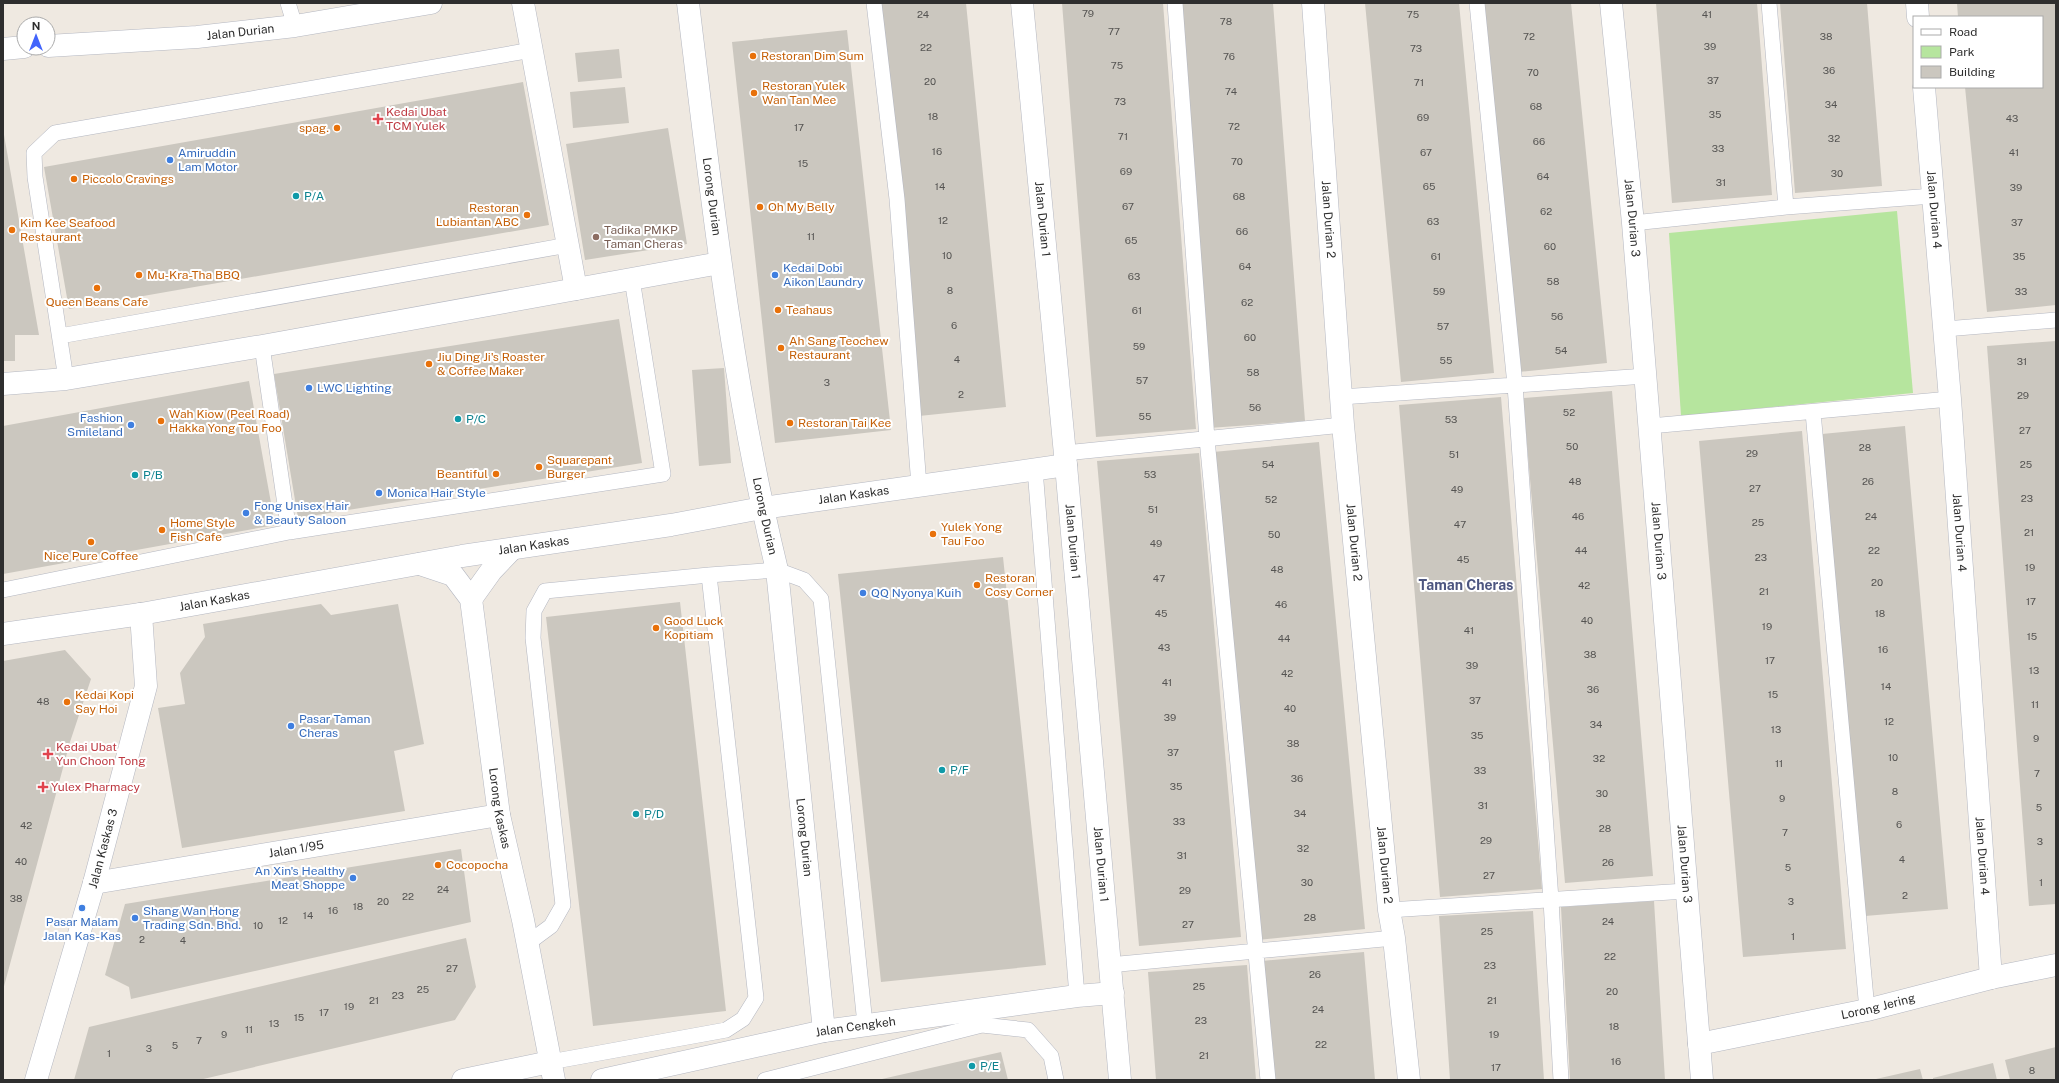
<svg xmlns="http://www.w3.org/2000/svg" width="2059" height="1083" viewBox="0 0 2059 1083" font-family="'Public Sans',sans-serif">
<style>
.green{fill:#b6e59e}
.building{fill:#cbc7bf}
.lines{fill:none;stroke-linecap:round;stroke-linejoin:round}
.service-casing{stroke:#b4b7c1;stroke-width:16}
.minor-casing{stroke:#b4b7c1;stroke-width:23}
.service{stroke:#fff;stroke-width:15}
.minor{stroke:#fff;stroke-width:22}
.food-dot{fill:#e8710a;stroke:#fff;stroke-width:1.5}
.health-dot{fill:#e0444e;stroke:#fff;stroke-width:1.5}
.shop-dot{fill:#3f7fe0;stroke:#fff;stroke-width:1.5}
.culture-dot{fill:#0f9aa8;stroke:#fff;stroke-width:1.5}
.education-dot{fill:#8d6e63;stroke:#fff;stroke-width:1.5}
.labels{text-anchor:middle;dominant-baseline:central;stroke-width:4;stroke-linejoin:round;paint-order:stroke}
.number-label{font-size:10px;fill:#555452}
.street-label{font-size:12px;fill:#2e2e2e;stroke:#fff}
.food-label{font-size:12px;fill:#c56008;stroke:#fff;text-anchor:start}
.health-label{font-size:12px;fill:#be3a42;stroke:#fff;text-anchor:start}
.shop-label{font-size:12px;fill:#366cbe;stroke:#fff;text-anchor:start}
.culture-label{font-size:12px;fill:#0d838f;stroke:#fff;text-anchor:start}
.education-label{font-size:12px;fill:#785e54;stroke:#fff;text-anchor:start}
.quarter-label{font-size:14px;font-weight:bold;fill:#4d5680;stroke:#fff}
</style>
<rect width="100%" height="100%" fill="#efe9e1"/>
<!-- green -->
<path class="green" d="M1897,211L1913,393L1681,416L1669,233Z"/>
<!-- building -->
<path class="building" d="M878,3H966L1006,407L919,416Z
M1062,3H1163L1196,429L1096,437Z
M1177,3H1273L1305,421L1209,428Z
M1365,3H1459L1494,373L1401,382Z
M1481,3H1571L1607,363L1518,372Z
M1656,3H1757L1772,195L1672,203Z
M1780,3H1867L1882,186L1795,193Z
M1957,3H2056V305L1987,312L1965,87H2042V17H1958Z
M847,30L891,430L775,443L732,42Z
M619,49L622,78L578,82L575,53Z
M523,82L549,225L69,309L44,167Z
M625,87L629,123L573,128L570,92Z
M668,128L687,244L585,260L566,144Z
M3,129L39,335H15V361H3Z
M619,319L642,463L298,518L274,374Z
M2056,341V904L2029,906L1987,346Z
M724,368L731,463L699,466L692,370Z
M249,381L275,525L3,574V426Z
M1612,391L1653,876L1565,883L1523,398Z
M1501,397L1542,889L1440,897L1399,405Z
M1905,426L1948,909L1865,916L1822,434Z
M1802,431L1846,949L1743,957L1699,441Z
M1319,442L1365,929L1258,940L1213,452Z
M1199,453L1241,937L1139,946L1097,461Z
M1003,557L1046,965L881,982L838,574Z
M680,602L726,1011L593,1026L546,617Z
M321,604L331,615L398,604L424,744L394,751L405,811L182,848L158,708L185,704L180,673L205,637L203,624Z
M65,650L91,679L70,742L3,990V661Z
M461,849L471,922L131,999L129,987L105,975L125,904Z
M1654,901L1665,1080H1570L1561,907Z
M1533,911L1544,1080H1450L1439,916Z
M466,938L476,987L455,1020L199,1080H74L89,1027Z
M1364,952L1375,1080H1273L1262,961Z
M1247,965L1256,1080H1156L1148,972Z
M2056,1047V1080H2010L2005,1060Z
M1001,1052L1008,1080H882V1079Z
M1993,1063L1997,1080H1933V1078Z
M1920,1069L1923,1080H1876V1079Z"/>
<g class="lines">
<!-- service casing -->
<g class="service-casing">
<path id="service" d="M288,3L295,26
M874,3L897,199L919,486
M1175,3L1207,439L1268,1080
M1477,3L1515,385L1551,900L1561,1080
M1769,3L1786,207
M1633,223L1786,207L1933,196
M1945,329L2056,320
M60,336L568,245
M262,346L289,532
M66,379L35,177L34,153L55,133L532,50
M1341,397L1646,376
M1813,412L1867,1010
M1650,426L1950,399
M1065,453L1343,425
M1035,469L1077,996
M3,590L289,532L663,474L632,279
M1389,910L1686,891
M528,943L551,926L563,905L533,638L534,611L545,591L709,575
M1109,965L1394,938
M550,1062L726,1030L743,1019L756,998L709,575L777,570L804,580L821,599L865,1024
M765,1080L982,1025L1028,1030L1051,1056L1056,1080"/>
</g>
<!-- minor casing -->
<g class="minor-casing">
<g id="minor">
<path d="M523,3L576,289"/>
<path id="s1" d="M688,3C711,193 732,384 777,570L824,1031"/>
<path id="s2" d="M1022,3L1066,465L1120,1080"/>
<path id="s3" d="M1313,3L1343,425L1389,910L1394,938L1409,1080"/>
<path id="s4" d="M1611,3L1633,223L1702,1080"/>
<path d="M1917,3L1918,17"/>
<path id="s5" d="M48,46L197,37L295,26L431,3"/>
<path d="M3,49L24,47"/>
<path id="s6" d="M1924,87L1950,399L1991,978"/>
<path d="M3,384L66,379L262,346L720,263"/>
<path id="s7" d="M420,564L453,575L471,599L499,815L523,920L554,1080"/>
<path d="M471,599L491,571L512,549"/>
<path id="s8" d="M3,634L141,614L462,556L671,525L762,508L1066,465"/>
<path id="s9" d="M94,883L499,815"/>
<path id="s10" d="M1699,1044L1867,1010L1991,978L2056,965"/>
<path id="s11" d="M36,1080L94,883L146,686L141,614"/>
<path d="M463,1080L550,1062"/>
<path id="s12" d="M602,1080L824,1031L1077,996L1113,993"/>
</g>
</g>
<!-- service -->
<use href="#service" class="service"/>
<!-- minor -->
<use href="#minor" class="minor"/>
</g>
<!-- markers -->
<g class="food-dot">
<circle cx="753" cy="56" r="4"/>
<circle cx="754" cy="93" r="4"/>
<circle cx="337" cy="128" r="4"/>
<circle cx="74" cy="179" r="4"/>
<circle cx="760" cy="207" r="4"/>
<circle cx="527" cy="215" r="4"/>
<circle cx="12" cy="230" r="4"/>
<circle cx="139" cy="275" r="4"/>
<circle cx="97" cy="288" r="4"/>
<circle cx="778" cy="310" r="4"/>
<circle cx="781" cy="348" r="4"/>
<circle cx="429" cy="364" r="4"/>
<circle cx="161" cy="421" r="4"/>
<circle cx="790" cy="423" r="4"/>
<circle cx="539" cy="467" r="4"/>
<circle cx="496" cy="474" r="4"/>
<circle cx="162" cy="530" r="4"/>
<circle cx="933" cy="534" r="4"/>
<circle cx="91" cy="542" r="4"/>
<circle cx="977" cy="585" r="4"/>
<circle cx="656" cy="628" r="4"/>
<circle cx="67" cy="702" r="4"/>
<circle cx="438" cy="865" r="4"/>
</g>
<g class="health-dot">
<path d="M376 113h4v4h4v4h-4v4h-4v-4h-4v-4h4z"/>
<path d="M46 748h4v4h4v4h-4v4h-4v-4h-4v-4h4z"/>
<path d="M41 781h4v4h4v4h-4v4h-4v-4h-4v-4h4z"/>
</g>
<g class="shop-dot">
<circle cx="170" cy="160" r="4"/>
<circle cx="775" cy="275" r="4"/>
<circle cx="309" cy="388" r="4"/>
<circle cx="131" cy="425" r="4"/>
<circle cx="379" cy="493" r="4"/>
<circle cx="246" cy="513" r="4"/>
<circle cx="863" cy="593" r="4"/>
<circle cx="291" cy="726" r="4"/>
<circle cx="353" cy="878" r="4"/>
<circle cx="82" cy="908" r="4"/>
<circle cx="135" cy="918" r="4"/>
</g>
<g class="culture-dot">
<circle cx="296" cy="196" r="4"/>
<circle cx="458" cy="419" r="4"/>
<circle cx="135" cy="475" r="4"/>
<circle cx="942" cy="770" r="4"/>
<circle cx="636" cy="814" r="4"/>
<circle cx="972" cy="1066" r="4"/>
</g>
<circle class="education-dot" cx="596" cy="237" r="4"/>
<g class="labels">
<!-- number labels -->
<g class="number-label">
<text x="1088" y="13">79</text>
<text x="923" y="14">24</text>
<text x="1413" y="14">75</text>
<text x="1707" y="14">41</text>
<text x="1226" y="21">78</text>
<text x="1114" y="31">77</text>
<text x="1529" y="36">72</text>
<text x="1826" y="36">38</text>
<text x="1710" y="46">39</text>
<text x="926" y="47">22</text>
<text x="1416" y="48">73</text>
<text x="1229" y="56">76</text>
<text x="1117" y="65">75</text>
<text x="1829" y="70">36</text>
<text x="1533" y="72">70</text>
<text x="1713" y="80">37</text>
<text x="930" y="81">20</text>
<text x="1419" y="82">71</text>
<text x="1231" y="91">74</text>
<text x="1120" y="101">73</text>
<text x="1831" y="104">34</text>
<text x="1536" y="106">68</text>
<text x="1715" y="114">35</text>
<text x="933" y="116">18</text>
<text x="1423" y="117">69</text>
<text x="2012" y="118">43</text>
<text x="1234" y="126">72</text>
<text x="799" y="127">17</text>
<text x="1123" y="136">71</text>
<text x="1834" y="138">32</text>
<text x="1539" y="141">66</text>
<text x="1718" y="148">33</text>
<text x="937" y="151">16</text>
<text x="1426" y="152">67</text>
<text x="2014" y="152">41</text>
<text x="1237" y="161">70</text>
<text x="803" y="163">15</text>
<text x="1126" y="171">69</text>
<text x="1837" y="173">30</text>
<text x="1543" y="176">64</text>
<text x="1721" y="182">31</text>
<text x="940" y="186">14</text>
<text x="1429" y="186">65</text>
<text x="2016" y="187">39</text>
<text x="1239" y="196">68</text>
<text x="1128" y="206">67</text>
<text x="1546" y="211">62</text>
<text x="943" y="220">12</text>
<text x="1433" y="221">63</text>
<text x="2017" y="222">37</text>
<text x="1242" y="231">66</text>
<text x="811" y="236">11</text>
<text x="1131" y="240">65</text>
<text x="1550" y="246">60</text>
<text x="947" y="255">10</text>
<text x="1436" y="256">61</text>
<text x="2019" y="256">35</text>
<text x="1245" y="266">64</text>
<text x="1134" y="276">63</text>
<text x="1553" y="281">58</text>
<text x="950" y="290">8</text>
<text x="1439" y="291">59</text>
<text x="2021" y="291">33</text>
<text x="1247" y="302">62</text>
<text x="1137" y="310">61</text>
<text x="1557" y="316">56</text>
<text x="954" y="325">6</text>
<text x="1443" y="326">57</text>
<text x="1250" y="337">60</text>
<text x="1139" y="346">59</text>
<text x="1561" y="350">54</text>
<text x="957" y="359">4</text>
<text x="1446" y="360">55</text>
<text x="2022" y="361">31</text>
<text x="1253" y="372">58</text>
<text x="1142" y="380">57</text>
<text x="827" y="382">3</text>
<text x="961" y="394">2</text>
<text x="2023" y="395">29</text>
<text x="1255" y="407">56</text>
<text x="1569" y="412">52</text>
<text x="1145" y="416">55</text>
<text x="1451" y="419">53</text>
<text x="2025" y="430">27</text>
<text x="1572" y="446">50</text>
<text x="1865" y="447">28</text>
<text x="1752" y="453">29</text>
<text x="1454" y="454">51</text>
<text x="1268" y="464">54</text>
<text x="2026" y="464">25</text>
<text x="1150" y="474">53</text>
<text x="1575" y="481">48</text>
<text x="1868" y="481">26</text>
<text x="1755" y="488">27</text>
<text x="1457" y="489">49</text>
<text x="2027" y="498">23</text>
<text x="1271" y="499">52</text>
<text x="1153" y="509">51</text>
<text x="1578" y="516">46</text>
<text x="1871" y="516">24</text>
<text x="1758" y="522">25</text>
<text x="1460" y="524">47</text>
<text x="2029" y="532">21</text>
<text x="1274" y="534">50</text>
<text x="1156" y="543">49</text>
<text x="1581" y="550">44</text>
<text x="1874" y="550">22</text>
<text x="1761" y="557">23</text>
<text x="1463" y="559">45</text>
<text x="2030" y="567">19</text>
<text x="1277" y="569">48</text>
<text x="1159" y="578">47</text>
<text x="1877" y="582">20</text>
<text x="1584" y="585">42</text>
<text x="1764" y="591">21</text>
<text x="2031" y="601">17</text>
<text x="1281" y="604">46</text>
<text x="1161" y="613">45</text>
<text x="1880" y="613">18</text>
<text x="1587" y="620">40</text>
<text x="1767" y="626">19</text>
<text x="1469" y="630">41</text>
<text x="2032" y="636">15</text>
<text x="1284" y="638">44</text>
<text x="1164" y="647">43</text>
<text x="1883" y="649">16</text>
<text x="1590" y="654">38</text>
<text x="1770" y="660">17</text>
<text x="1472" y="665">39</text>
<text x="2034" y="670">13</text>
<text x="1287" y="673">42</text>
<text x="1167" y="682">41</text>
<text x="1886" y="686">14</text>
<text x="1593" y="689">36</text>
<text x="1773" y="694">15</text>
<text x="1475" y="700">37</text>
<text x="43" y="701">48</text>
<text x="2035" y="704">11</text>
<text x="1290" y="708">40</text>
<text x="1170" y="717">39</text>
<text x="1889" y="721">12</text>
<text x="1596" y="724">34</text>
<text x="1776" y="729">13</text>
<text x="1477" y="735">35</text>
<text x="2036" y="738">9</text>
<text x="1293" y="743">38</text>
<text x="1173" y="752">37</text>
<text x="1893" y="757">10</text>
<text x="1599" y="758">32</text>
<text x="1779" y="763">11</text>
<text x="1480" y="770">33</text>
<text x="2037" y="773">7</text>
<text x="1297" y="778">36</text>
<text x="1176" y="786">35</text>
<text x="1895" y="791">8</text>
<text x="1602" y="793">30</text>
<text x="1782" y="798">9</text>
<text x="1483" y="805">31</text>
<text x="2039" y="807">5</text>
<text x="1300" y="813">34</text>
<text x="1179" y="821">33</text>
<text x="1899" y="824">6</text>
<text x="26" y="825">42</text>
<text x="1605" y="828">28</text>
<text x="1785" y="832">7</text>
<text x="1486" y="840">29</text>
<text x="2040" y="841">3</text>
<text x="1303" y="848">32</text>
<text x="1182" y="855">31</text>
<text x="1902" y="859">4</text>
<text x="21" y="861">40</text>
<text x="1608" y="862">26</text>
<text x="1788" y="867">5</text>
<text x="1489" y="875">27</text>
<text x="1307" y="882">30</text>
<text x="2041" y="882">1</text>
<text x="443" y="889">24</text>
<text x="1185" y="890">29</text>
<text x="1905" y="895">2</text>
<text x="408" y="896">22</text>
<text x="16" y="898">38</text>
<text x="383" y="901">20</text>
<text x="1791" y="901">3</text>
<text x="358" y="906">18</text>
<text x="333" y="910">16</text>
<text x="308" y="915">14</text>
<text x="1310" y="917">28</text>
<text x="283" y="920">12</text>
<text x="1608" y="921">24</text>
<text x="1188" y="924">27</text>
<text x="258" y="925">10</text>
<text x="1487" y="931">25</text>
<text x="1793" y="936">1</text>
<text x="142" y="939">2</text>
<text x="183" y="940">4</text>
<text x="1610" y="956">22</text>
<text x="1490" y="965">23</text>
<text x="452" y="968">27</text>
<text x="1315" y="974">26</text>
<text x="1199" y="986">25</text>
<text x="423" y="989">25</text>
<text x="1612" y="991">20</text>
<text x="398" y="995">23</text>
<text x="374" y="1000">21</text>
<text x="1492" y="1000">21</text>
<text x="349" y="1006">19</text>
<text x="1318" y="1009">24</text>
<text x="324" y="1012">17</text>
<text x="299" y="1017">15</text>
<text x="1201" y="1020">23</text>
<text x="274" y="1023">13</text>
<text x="1614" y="1026">18</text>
<text x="249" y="1029">11</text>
<text x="224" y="1034">9</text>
<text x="1494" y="1034">19</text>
<text x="199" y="1040">7</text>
<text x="1321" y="1044">22</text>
<text x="175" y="1045">5</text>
<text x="149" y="1048">3</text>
<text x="109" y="1053">1</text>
<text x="1204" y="1055">21</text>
<text x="1616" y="1061">16</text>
<text x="1496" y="1067">17</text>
<text x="2032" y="1070">8</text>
</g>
<!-- street labels -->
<g class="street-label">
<text stroke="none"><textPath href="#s5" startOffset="193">Jalan Durian</textPath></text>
<text stroke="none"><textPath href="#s1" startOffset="195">Lorong Durian</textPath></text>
<text stroke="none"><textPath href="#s6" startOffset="123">Jalan Durian 4</textPath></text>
<text stroke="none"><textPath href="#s4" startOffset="216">Jalan Durian 3</textPath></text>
<text stroke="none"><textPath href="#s2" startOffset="217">Jalan Durian 1</textPath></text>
<text stroke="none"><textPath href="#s3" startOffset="217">Jalan Durian 2</textPath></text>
<text stroke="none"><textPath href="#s8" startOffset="862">Jalan Kaskas</textPath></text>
<text stroke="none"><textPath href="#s1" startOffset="519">Lorong Durian</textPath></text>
<text stroke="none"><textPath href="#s6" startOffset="447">Jalan Durian 4</textPath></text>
<text stroke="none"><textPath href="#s2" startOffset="541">Jalan Durian 1</textPath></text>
<text stroke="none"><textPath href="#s4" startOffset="540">Jalan Durian 3</textPath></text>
<text stroke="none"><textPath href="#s3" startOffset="541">Jalan Durian 2</textPath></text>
<text stroke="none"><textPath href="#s8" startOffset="538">Jalan Kaskas</textPath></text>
<text stroke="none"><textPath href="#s8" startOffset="214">Jalan Kaskas</textPath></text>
<text stroke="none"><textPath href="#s7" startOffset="276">Lorong Kaskas</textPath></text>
<text stroke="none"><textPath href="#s1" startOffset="843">Lorong Durian</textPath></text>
<text stroke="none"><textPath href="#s11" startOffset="241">Jalan Kaskas 3</textPath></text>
<text stroke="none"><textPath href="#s9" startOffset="205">Jalan 1/95</textPath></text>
<text stroke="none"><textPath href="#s6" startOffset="771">Jalan Durian 4</textPath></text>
<text stroke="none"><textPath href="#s2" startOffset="865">Jalan Durian 1</textPath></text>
<text stroke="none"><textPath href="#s4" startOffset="864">Jalan Durian 3</textPath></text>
<text stroke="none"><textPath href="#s3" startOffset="865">Jalan Durian 2</textPath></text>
<text stroke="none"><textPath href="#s10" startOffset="183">Lorong Jering</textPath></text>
<text stroke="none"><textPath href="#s12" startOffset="259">Jalan Cengkeh</textPath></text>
</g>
<!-- food labels -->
<g class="food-label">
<text x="761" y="56">Restoran Dim Sum</text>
<text x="762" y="86">Restoran Yulek<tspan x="762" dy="14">Wan Tan Mee</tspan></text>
<text x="329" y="128" text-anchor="end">spag.</text>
<text x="82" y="179">Piccolo Cravings</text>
<text x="768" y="207">Oh My Belly</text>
<text x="519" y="208" text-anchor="end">Restoran<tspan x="519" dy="14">Lubiantan ABC</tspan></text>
<text x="20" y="223">Kim Kee Seafood<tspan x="20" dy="14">Restaurant</tspan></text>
<text x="147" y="275">Mu-Kra-Tha BBQ</text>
<text x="97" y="302" text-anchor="middle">Queen Beans Cafe</text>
<text x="786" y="310">Teahaus</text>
<text x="789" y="341">Ah Sang Teochew<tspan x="789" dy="14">Restaurant</tspan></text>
<text x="437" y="357">Jiu Ding Ji's Roaster<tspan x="437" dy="14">&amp; Coffee Maker</tspan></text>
<text x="169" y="414">Wah Kiow (Peel Road)<tspan x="169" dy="14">Hakka Yong Tou Foo</tspan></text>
<text x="798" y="423">Restoran Tai Kee</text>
<text x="547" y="460">Squarepant<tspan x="547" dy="14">Burger</tspan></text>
<text x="488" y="474" text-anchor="end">Beantiful</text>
<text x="170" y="523">Home Style<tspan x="170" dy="14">Fish Cafe</tspan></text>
<text x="941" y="527">Yulek Yong<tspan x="941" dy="14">Tau Foo</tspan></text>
<text x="91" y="556" text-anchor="middle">Nice Pure Coffee</text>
<text x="985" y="578">Restoran<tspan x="985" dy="14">Cosy Corner</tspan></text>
<text x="664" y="621">Good Luck<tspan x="664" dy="14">Kopitiam</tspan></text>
<text x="75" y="695">Kedai Kopi<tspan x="75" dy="14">Say Hoi</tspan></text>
<text x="446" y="865">Cocopocha</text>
</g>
<!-- health labels -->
<g class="health-label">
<text x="386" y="112">Kedai Ubat<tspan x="386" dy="14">TCM Yulek</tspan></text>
<text x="56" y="747">Kedai Ubat<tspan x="56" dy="14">Yun Choon Tong</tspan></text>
<text x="51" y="787">Yulex Pharmacy</text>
</g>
<!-- shop labels -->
<g class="shop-label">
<text x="178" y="153">Amiruddin<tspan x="178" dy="14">Lam Motor</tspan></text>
<text x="783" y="268">Kedai Dobi<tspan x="783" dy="14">Aikon Laundry</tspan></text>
<text x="317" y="388">LWC Lighting</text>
<text x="123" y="418" text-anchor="end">Fashion<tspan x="123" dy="14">Smileland</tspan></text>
<text x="387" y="493">Monica Hair Style</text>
<text x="254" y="506">Fong Unisex Hair<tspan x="254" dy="14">&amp; Beauty Saloon</tspan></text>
<text x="871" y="593">QQ Nyonya Kuih</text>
<text x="299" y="719">Pasar Taman<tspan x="299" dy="14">Cheras</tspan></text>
<text x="345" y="871" text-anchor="end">An Xin's Healthy<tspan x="345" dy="14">Meat Shoppe</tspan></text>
<text x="143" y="911">Shang Wan Hong<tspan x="143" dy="14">Trading Sdn. Bhd.</tspan></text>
<text x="82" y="922" text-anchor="middle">Pasar Malam<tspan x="82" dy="14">Jalan Kas-Kas</tspan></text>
</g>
<!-- culture labels -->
<g class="culture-label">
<text x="304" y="196">P/A</text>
<text x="466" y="419">P/C</text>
<text x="143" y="475">P/B</text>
<text x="950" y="770">P/F</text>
<text x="644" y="814">P/D</text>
<text x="980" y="1066">P/E</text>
</g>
<!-- education labels -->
<g class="education-label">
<text x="604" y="230">Tadika PMKP<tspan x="604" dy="14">Taman Cheras</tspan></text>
</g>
<!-- quarter labels -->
<g class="quarter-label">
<text x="1466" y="585">Taman Cheras</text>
</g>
</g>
<!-- border -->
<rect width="2059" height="1083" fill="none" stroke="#2e2e2e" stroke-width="8"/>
<!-- legend -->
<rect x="1913" y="16" width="130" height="72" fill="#ffffff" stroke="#ababab"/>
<rect x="1921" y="29" width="20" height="6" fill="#ffffff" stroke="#ababab"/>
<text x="1949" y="36" font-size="12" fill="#2e2e2e">Road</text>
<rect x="1921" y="46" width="20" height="12" fill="#b6e59e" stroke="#ababab"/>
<text x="1949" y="56" font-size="12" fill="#2e2e2e">Park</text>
<rect x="1921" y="66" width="20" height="12" fill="#cbc7bf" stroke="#ababab"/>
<text x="1949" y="76" font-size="12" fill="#2e2e2e">Building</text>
<!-- north arrow -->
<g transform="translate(36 36)"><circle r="19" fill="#ffffff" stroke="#ababab"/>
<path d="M0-3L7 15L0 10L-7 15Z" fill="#4264fb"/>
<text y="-6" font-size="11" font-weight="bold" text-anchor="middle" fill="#2e2e2e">N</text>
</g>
</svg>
